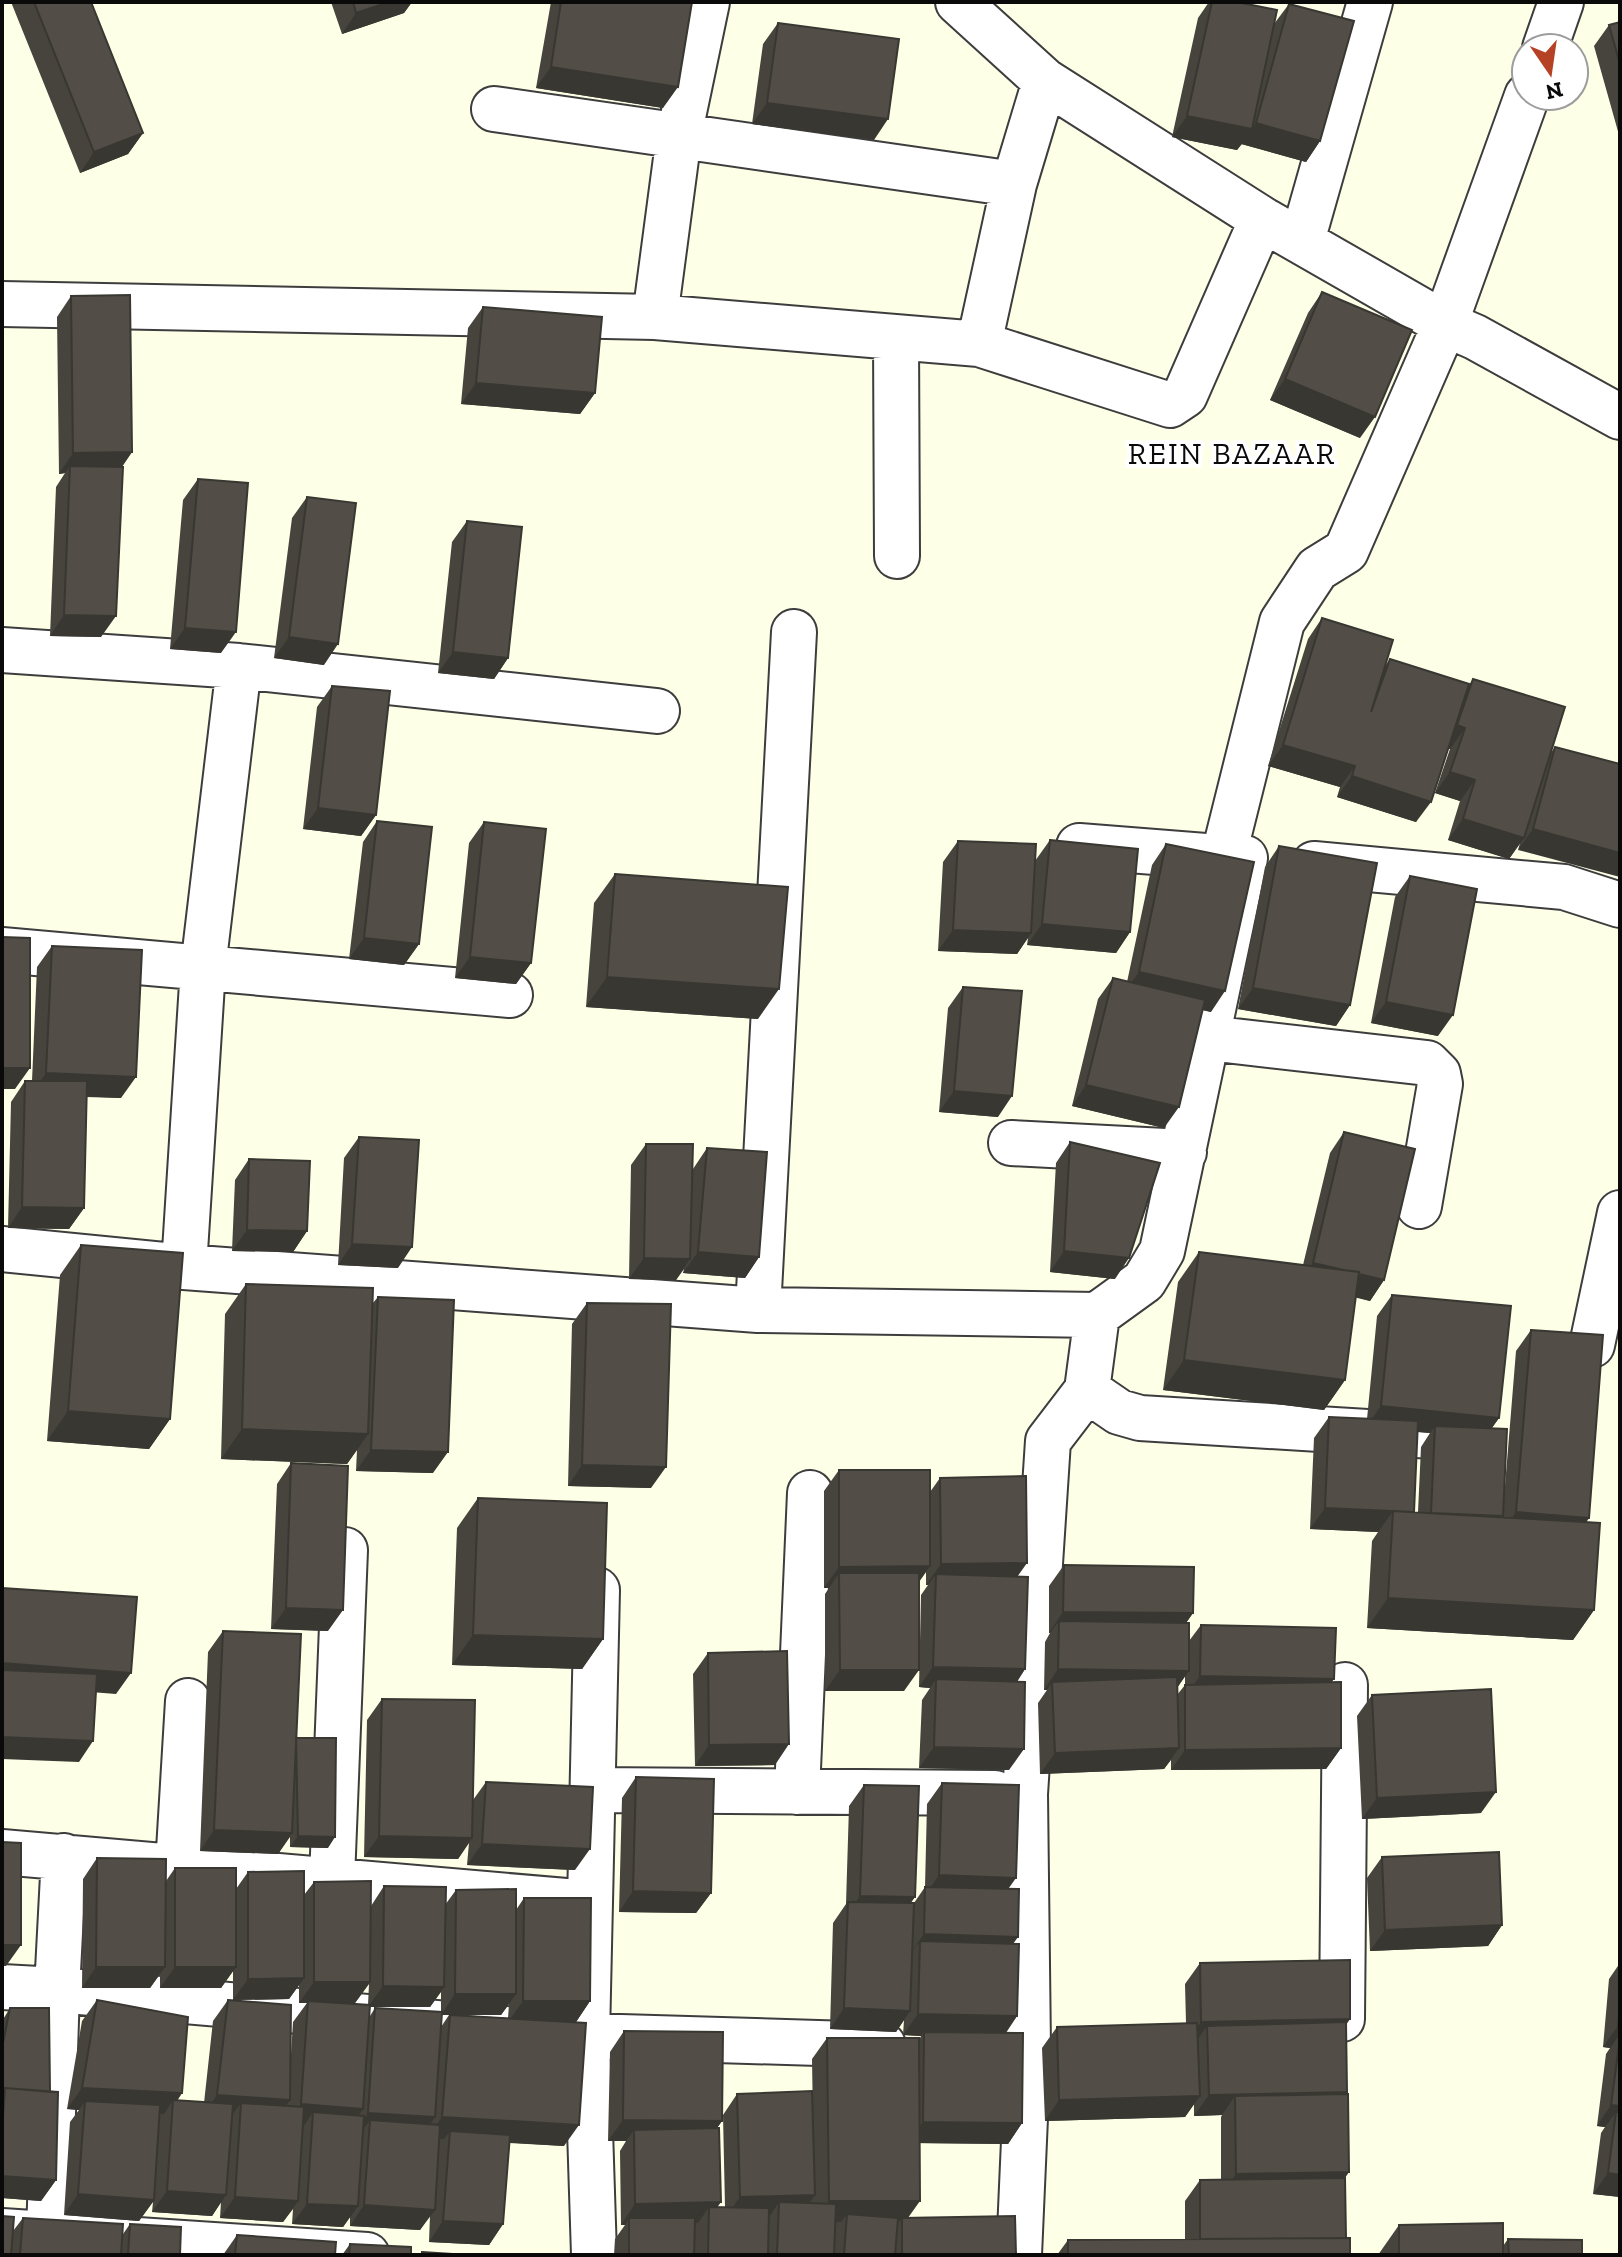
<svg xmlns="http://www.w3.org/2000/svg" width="1622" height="2257" viewBox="0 0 1622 2257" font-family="'Zilla Slab',serif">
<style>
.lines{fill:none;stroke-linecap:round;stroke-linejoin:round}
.minor-casing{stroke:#3d3d3d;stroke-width:48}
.minor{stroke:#fff;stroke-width:44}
.wall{fill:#47433d;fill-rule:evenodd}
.shaded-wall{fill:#393732}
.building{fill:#524e47;stroke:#393732;stroke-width:2}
.labels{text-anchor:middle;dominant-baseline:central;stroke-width:8;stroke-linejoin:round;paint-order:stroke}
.neighbourhood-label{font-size:30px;letter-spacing:2px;fill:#0a0a0a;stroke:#fff}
</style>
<rect width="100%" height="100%" fill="#feffe7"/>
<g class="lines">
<!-- minor casing -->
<g class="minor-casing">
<path id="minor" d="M958,2L1045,81L1262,219L1445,324L1475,337L1620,417
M1545,48L1561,2
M494,109L1014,184
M1302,241L1370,2
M2,304L655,317L979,344L1014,184L1045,81
M655,317L679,136L707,2
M896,337L897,556
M979,344L1170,405L1185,395L1262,219
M2,650L239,666L657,711
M1079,846L1218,857
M1223,858L1282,622L1317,569L1346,551L1445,324L1527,96
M1314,864L1564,887L1620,905
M2,950L510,995
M1208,1038L1427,1063L1438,1074L1440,1084L1419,1206
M1011,1143L1184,1152
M2,1249L184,1267L758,1310L1097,1315L1144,1281L1162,1251L1245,858
M184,1267L203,968L239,666
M758,1310L794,632
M1097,1315L1087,1390L1119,1412L1140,1418L1433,1436
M1592,1345L1620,1213
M592,1790L995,1793
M797,1792L810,1493
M2,1852L589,1903
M64,1856L57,1990L587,2036L883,2045
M178,1867L188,1701
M332,1879L345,1550
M2,1987L57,1990L49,2235
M1342,2019L1345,1685
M2,2231L367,2255
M594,2255L587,2036L597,1590
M1019,2255L1028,2049L1025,1794L1048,1441L1087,1390"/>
</g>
<!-- minor -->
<use href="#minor" class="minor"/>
</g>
<!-- wall -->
<path class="wall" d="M11,2H91L143,133L128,154L80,173Z
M331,2H412L404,13L342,34Z
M551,2H692L663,108L536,88Z
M1209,2H1237L1274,24L1289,4L1320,141L1306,162L1242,144L1237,150L1172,137L1198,18Z
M1620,22V135H1619L1594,46L1609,25Z
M778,23L874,140L752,124L763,44Z
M1322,292L1360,438L1270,400L1308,313Z
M71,296L132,452L121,467L101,637L50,636L56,487L65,473L59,474L57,317Z
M483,307L595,393L580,414L461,404L468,328Z
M198,479L221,653L170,649L183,500Z
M307,497L324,665L274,658L292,518Z
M467,521L508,658L494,679L438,673L452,542Z
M1322,618L1385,666L1390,659L1469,685L1473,679L1550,754L1555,747L1620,764L1518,850L1520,843L1509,859L1448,840L1460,801L1435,793L1450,749L1448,748L1416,822L1337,797L1340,787L1268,766L1308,639Z
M332,686L376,815L361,836L303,829L317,707Z
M377,821L419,944L404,965L349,959L363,842Z
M484,822L531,963L516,984L455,978L469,843Z
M1050,840L1130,932L1116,953L1027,945L1028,938L1017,954L938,951L943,862L958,841L1035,861Z
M1166,844L1211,1012L1203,1010L1164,1128L1072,1106L1098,999L1113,978L1127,982L1152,865Z
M1279,846L1350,1005L1336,1026L1238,1009L1265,867Z
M615,874L758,1019L586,1007L594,903Z
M1410,876L1438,1036L1371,1023L1395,897Z
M52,946L121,1098L86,1097L84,1208L69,1229L8,1228L11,1102L25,1081H32L37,967Z
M963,987L998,1117L939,1112L948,1008Z
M1344,1132L1384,1280L1370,1301L1356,1297L1345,1380L1324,1410L1163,1390L1178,1282L1199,1252L1303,1265L1330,1153Z
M359,1137L398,1268L338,1265L344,1158Z
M1070,1142L1115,1279L1050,1272L1056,1163Z
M646,1144L693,1169L707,1148L759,1257L745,1278L683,1273L684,1269L676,1280L629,1279L631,1165Z
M249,1159L307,1231L293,1252L232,1251L235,1180Z
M81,1245L170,1419L149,1449L47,1441L60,1275Z
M246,1284L372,1304L378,1297L433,1473L356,1471L357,1450L347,1464L221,1459L225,1314Z
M1392,1295L1499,1418L1491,1429L1505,1486L1516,1351L1531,1330L1589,1518L1586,1522L1594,1610L1573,1640L1367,1628L1372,1541L1378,1532L1310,1529L1314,1438L1329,1417L1367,1419L1377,1316ZM1417,1432L1430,1433L1421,1447L1418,1512H1413Z
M587,1303L651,1488L568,1486L572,1324Z
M291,1463L328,1631L271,1629L277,1484Z
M839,1470L930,1492L940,1478L1018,1576L1025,1669L1017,1682L1009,1770L919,1768L922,1700L930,1688L919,1687L921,1595L928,1585H926V1572L919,1582L904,1691H825V1594L829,1588H824V1491Z
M478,1498L603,1639L582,1669L452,1665L457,1528Z
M1064,1565L1193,1613L1186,1623L1189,1641L1201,1625L1331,1682L1341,1748L1326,1769L1171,1770V1760L1164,1769L1040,1774L1038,1703L1047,1690H1044L1045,1642L1050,1633H1049V1586ZM1185,1676V1685L1177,1695V1688Z
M223,1631L296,1738L328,1848L290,1847V1837L278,1854L200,1851L208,1652Z
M708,1653L775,1765L695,1766L693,1674Z
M1372,1695L1481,1813L1362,1819L1357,1716Z
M382,1699L473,1800L486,1782L575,1870L467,1865L469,1843L458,1859L364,1857L367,1720Z
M636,1777L711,1893L696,1913L619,1912L622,1798Z
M942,1783L1008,1889L1013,1944L1017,2016L1006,2033L1022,2123L1008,2144L919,2143L908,2218L1016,2255H614L615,2239L625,2225H621L620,2151L626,2141H608L610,2052L624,2031L722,2121L717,2128L718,2207H725L723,2115L737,2094L813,2121L812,2059L827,2038L919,2040L921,2036L903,2035L904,2020L896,2032L830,2029L833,1923L846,1904L849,1806L864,1785L915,1897L910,1903H914L925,1887L927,1804Z
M1382,1857L1502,1925L1488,1946L1370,1951L1367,1878Z
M97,1858L166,1881L175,1868L236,1889L248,1872L304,1895L314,1882L371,1906L384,1886L445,1905L456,1890L516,1910L524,1898L590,2001L576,2022L564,2146L509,2143L503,2224L489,2245L429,2242L430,2215L420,2230L350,2226V2217L343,2227L292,2224L293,2209L283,2222L220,2218L221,2202L212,2216L152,2212L153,2202L139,2221L64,2215L70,2122L79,2110L67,2109L82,2021L97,2000L182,2093L177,2101L204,2103L213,2021L228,2000L290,2070L293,2022L307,2003H299V1985L289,1999L233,2000V1971L221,1988H160V1974L150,1988H82L83,1879ZM369,1984L368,2005L337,2003H355ZM441,1992V2012L375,2008L370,2016V2007H430ZM509,2004L508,2018L463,2015H501ZM442,2015H449L441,2027Z
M1200,1963L1346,2025L1347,2092L1346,2094L1345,2179L1346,2238L1350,2255H1057L1068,2240L1185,2239V2201L1200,2180H1221V2117L1222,2115L1194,2116V2104L1185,2117L1045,2121L1042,2048L1057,2027L1186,2023L1185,1984Z
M1620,1963V2197L1593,2194L1601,2133L1605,2127L1597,2126L1606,2054L1610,2048L1603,2047L1609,1979Z
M10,2008L50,2092L56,2180L41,2201L2,2198V2021Z
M23,2218L123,2234L130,2224L180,2255H2L13,2231Z
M1399,2225L1503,2246L1508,2239L1582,2255H1378Z
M237,2235L335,2255H223Z
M350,2244L411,2255H342Z"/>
<!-- shaded-wall -->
<path class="shaded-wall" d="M389,2H412L404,13L342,34L356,13Z
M551,67L678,87L663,108L536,88Z
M767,103L888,119L874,140L752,124Z
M1187,116L1252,129L1237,150L1172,137Z
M1256,123L1320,141L1306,162L1241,144Z
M143,133L128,154L80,173L94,152Z
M1285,379L1375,417L1360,438L1270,400Z
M476,383L595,393L580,414L461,404Z
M132,452L118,473L70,466L65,473L59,474L73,453Z
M64,615L116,616L101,637L50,636Z
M185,628L236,632L221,653L170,649Z
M289,637L338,644L324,665L274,658Z
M453,652L508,658L494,679L438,673Z
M1457,725L1465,728L1450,749L1443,746Z
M1283,745L1355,766L1340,787L1268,766Z
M1450,772L1475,780L1460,801L1435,793Z
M1352,776L1431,802L1416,822L1337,797Z
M318,808L376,815L361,836L303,829Z
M1463,819L1524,838L1509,859L1448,840Z
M1533,829L1620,853V877L1518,850Z
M1042,924L1130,932L1116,953L1027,945Z
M953,930L1031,933L1017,954L938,951Z
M364,938L419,944L404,965L349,959Z
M470,957L531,963L516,984L455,978Z
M1139,972L1225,991L1211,1012L1124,993Z
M607,977L779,989L758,1019L586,1007Z
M1253,988L1350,1005L1336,1026L1238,1009Z
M1386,1002L1453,1015L1438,1036L1371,1023Z
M2,1068H30L15,1089H2Z
M46,1073L136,1077L121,1098L31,1094Z
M1086,1085L1179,1107L1164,1128L1072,1106Z
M954,1091L1012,1096L998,1117L939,1112Z
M22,1207L84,1208L69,1229L8,1228Z
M247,1230L307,1231L293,1252L232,1251Z
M352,1244L412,1247L398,1268L338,1265Z
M1064,1251L1129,1258L1115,1279L1050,1272Z
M698,1252L759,1257L745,1278L683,1273Z
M644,1258L690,1259L676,1280L629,1279Z
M1313,1263L1384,1280L1370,1301L1299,1284Z
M1184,1360L1345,1380L1324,1410L1163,1390Z
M1381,1406L1499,1418L1484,1439L1435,1426L1430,1433L1366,1427Z
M68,1411L170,1419L149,1449L47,1441Z
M242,1429L368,1434L347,1464L221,1459Z
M371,1450L448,1452L433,1473L356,1471Z
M582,1465L666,1467L651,1488L568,1486Z
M1325,1508L1414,1512L1393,1511L1378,1532L1310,1529Z
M1516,1512L1589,1518L1575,1539L1501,1533Z
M1027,1563L1012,1584L936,1574L928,1585H926L941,1564Z
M930,1566L915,1587L839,1573L829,1588H824L839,1567Z
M1388,1598L1594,1610L1573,1640L1367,1628Z
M286,1608L343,1610L328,1631L271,1629Z
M1063,1612L1193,1613L1178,1634L1059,1621L1050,1633H1049Z
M473,1635L603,1639L582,1669L452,1665Z
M2,1663L131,1673L116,1694L2,1685Z
M933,1667L1025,1669L1011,1690L936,1679L930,1688L919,1687Z
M1058,1669L1189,1671L1174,1692L1052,1682L1047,1690H1044Z
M840,1670H919L904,1691H825Z
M1200,1676L1334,1679L1319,1700L1185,1697Z
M2,1737L93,1741L79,1762L2,1759Z
M789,1744L775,1765L695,1766L709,1745Z
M934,1747L1024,1749L1009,1770L919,1768Z
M1179,1748L1164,1769L1040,1774L1055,1753Z
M1341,1748L1326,1769L1171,1770L1185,1750Z
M1496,1792L1481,1813L1362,1819L1377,1798Z
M214,1830L292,1833L278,1854L200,1851Z
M298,1836L335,1837L328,1848L290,1847Z
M379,1836L472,1838L458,1859L364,1857Z
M482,1844L590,1849L575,1870L467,1865Z
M939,1875L1016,1878L1001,1899L925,1896Z
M633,1891L711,1893L696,1913L619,1912Z
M860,1896L915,1897L900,1918L847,1914Z
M1502,1925L1488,1946L1370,1951L1385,1930Z
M924,1934L1018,1937L1003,1958L920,1941L909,1955Z
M2,1945H21L6,1966H2Z
M96,1967H165L150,1988H82Z
M175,1967H236L221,1988H160Z
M304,1978L289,1999L233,2000L248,1979Z
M314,1982H370L355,2003H299Z
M383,1986L444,1987L430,2007H368Z
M455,1994H516L501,2015H441Z
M523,2001H590L576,2022H508Z
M844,2008L910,2011L896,2032L830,2029Z
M918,2014L1017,2016L1002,2037L924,2032L921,2036L903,2035Z
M1350,2019L1336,2040L1207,2026L1195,2043H1186L1201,2022Z
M1618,2026H1620V2034L1610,2048L1603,2047Z
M82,2088L182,2093L173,2106V2100L164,2114L84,2110L85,2101L79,2110L67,2109Z
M1347,2092L1332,2113L1235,2096L1222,2115L1194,2116L1209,2095Z
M217,2095L290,2100L275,2121L241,2103L230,2118L203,2116Z
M1200,2096L1185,2117L1045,2121L1059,2100Z
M301,2104L363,2109L348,2130L313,2112L303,2127L286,2125Z
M1611,2105L1620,2106V2129L1616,2112L1605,2127L1597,2126Z
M368,2113L435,2117L421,2138L370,2120L360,2134H353Z
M442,2117L579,2125L564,2146L449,2139L450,2131L444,2139L428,2138Z
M623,2120L722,2121L707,2142L634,2130L626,2141H608Z
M923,2122L1022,2123L1008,2144L908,2143Z
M1349,2172L1335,2193L1222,2195L1236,2174Z
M1608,2173L1620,2175V2197L1593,2194Z
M2,2176L56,2180L41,2201L2,2198Z
M167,2191L226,2195L212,2216L152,2212Z
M78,2194L154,2200L139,2221L64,2215Z
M815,2195L800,2216L779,2202L769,2217L725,2218L740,2197Z
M235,2197L298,2201L283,2222L220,2218Z
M829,2201H920L905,2222L902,2218L899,2222H846L847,2214L841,2222H814Z
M721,2202L709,2219V2207L698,2223L629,2225V2218L625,2225H621L635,2204Z
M307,2204L358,2206L343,2227L292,2224Z
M364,2205L435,2210L420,2230L350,2226Z
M443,2221L503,2224L489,2245L429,2242Z"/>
<!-- building -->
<path class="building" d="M34,2H91L143,133L94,152Z
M353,2H389L356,13Z
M561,2H692L678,87L551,67Z
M1212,2H1237L1277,10L1252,129L1187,116Z
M1289,4L1354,21L1320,141L1256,123Z
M1620,22V64L1609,25Z
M778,23L899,39L888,119L767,103Z
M1322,292L1412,330L1375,417L1285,379Z
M130,295L132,452L73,453L71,296Z
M483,307L602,317L595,393L476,383Z
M70,466L123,467L116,616L64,615Z
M198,479L248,483L236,632L185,628Z
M307,497L356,503L338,644L289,637Z
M467,521L522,527L508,658L453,652Z
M1322,618L1393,640L1371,712L1390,659L1469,684L1431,802L1352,776L1355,766L1283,745Z
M1473,679L1565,707L1524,838L1463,819L1475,780L1450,772L1465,728L1457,725Z
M332,686L390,691L376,815L318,808Z
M1555,747L1620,764V853L1533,829Z
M377,821L432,827L419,944L364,938Z
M484,822L546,829L531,963L470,957Z
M1050,840L1138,849L1130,932L1042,924Z
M958,841L1036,844L1031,933L953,930Z
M1166,844L1254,862L1225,991L1139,972Z
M1279,846L1377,863L1350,1005L1253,988Z
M615,874L788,887L779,989L607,977Z
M1410,876L1477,889L1453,1015L1386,1002Z
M2,937L30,938V1068H2Z
M52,946L142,950L136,1077L46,1073Z
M1113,978L1205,1000L1179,1107L1086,1085Z
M963,987L1022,991L1012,1096L954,1091Z
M25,1081H87L84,1208L22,1207Z
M1344,1132L1415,1149L1384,1280L1359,1274V1272L1344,1270L1313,1263Z
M359,1137L419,1140L412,1247L352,1244Z
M1070,1142L1160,1163L1129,1258L1064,1251Z
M646,1144H693L690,1259L644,1258Z
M707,1148L767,1152L759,1257L698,1252Z
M249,1159L310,1161L307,1231L247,1230Z
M81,1245L183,1253L170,1419L68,1411Z
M1199,1252L1359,1272L1345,1380L1184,1360Z
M246,1284L373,1288L368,1434L242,1429Z
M1392,1295L1511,1306L1499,1418L1381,1406Z
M378,1297L454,1300L448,1452L371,1450Z
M587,1303L671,1304L666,1467L582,1465Z
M1531,1330L1603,1335L1589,1518L1516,1512Z
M1329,1417L1418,1421L1414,1512L1325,1508Z
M1435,1426L1507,1429L1503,1516L1431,1513Z
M291,1463L348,1466L343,1610L286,1608Z
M839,1470H930V1566L839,1567Z
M1026,1476L1027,1563L941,1564L940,1478Z
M478,1498L607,1503L603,1639L473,1635Z
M1393,1511L1600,1523L1594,1610L1388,1598Z
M1064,1565L1194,1567L1193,1613L1063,1612Z
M839,1573H919V1670H840Z
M936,1574L1028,1577L1025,1669L933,1667Z
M2,1588L137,1597L131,1673L2,1663Z
M1059,1621L1189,1623V1671L1058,1669Z
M1201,1625L1336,1628L1334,1679L1200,1676Z
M223,1631L301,1634L292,1833L214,1830Z
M787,1651L789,1744L709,1745L708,1653Z
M2,1670L97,1674L93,1741L2,1737Z
M1177,1677L1179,1748L1055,1753L1052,1682Z
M936,1679L1025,1682L1024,1749L934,1747Z
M1341,1682V1748L1185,1750V1685Z
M1491,1689L1496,1792L1377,1798L1372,1695Z
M382,1699L475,1700L472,1838L379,1836Z
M296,1738H336L335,1837L298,1836Z
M636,1777L714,1779L711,1893L633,1891Z
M486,1782L593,1787L590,1849L482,1844Z
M942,1783L1019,1785L1016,1878L939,1875Z
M864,1785L919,1786L915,1897L860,1896Z
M2,1842L21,1843V1945H2Z
M1499,1852L1502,1925L1385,1930L1382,1857Z
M97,1858L166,1859L165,1967H96Z
M175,1868H236V1967H175Z
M304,1871V1978L248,1979V1872Z
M371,1881L370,1982H314V1882Z
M384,1886L446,1887L444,1987L383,1986Z
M925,1887L1019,1889L1018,1937L924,1934Z
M516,1889V1994H455L456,1890Z
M524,1898H591L590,2001H523Z
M848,1902L914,1903L910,2011L844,2008Z
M920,1941L1019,1944L1017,2016L918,2014Z
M1350,1960V2019L1201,2022L1200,1963Z
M97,2000L188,2017L182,2093L82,2088Z
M228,2000L291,2005L290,2100L217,2095Z
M308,2001L370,2005L363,2109L301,2104Z
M1620,2002V2026H1618Z
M10,2008H49L50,2092L5,2088L2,2090V2048Z
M375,2008L442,2012L435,2117L368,2113Z
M450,2015L586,2023L579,2125L442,2117Z
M1346,2022L1347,2092L1209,2095L1207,2026Z
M1197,2023L1200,2096L1059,2100L1057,2027Z
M624,2031L723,2032L722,2121L623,2120Z
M924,2032L1023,2033L1022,2123L923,2122Z
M827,2038H919L920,2201H829Z
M1620,2038V2106L1611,2105Z
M5,2088L58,2092L56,2180L2,2176V2129Z
M812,2091L815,2195L740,2197L737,2094Z
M1348,2094L1349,2172L1236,2174L1235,2096Z
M173,2100L233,2104L226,2195L167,2191Z
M85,2101L160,2105L154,2200L78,2194Z
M241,2103L304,2107L298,2201L235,2197Z
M313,2112L364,2116L358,2206L307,2204Z
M1616,2112H1620V2175L1608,2173Z
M370,2120L440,2125L435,2210L364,2205Z
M719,2128L721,2202L635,2204L634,2130Z
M450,2131L510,2135L503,2224L443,2221Z
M1345,2178L1346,2238L1200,2239V2180Z
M779,2202L836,2204L834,2255H777Z
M709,2207L769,2208L768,2255H708Z
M847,2214L898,2218L895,2255H844Z
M2,2216L14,2217L11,2255H2Z
M1015,2216L1016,2255H902V2218Z
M23,2218L123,2224L121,2255H20Z
M629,2218H695L694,2255H629Z
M1503,2223V2255H1399V2225Z
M130,2224L181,2227L180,2255H128Z
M237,2235L336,2242L335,2255H235Z
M1350,2238V2255H1068V2240Z
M1508,2239L1582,2240V2255H1509Z
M350,2244L411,2247V2255H349Z
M422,2252L468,2255H422Z"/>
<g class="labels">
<!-- neighbourhood labels -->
<g class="neighbourhood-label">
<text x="1232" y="454">REIN BAZAAR</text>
</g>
</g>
<!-- border -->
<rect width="1622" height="2257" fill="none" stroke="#0a0a0a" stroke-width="8"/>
<!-- north arrow -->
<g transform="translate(1550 72) rotate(167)"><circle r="38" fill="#ffffff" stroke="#9d9d9d" stroke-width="2"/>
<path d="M0-6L14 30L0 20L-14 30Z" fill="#b64225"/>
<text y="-12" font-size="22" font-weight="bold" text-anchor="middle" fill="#0a0a0a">N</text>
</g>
</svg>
